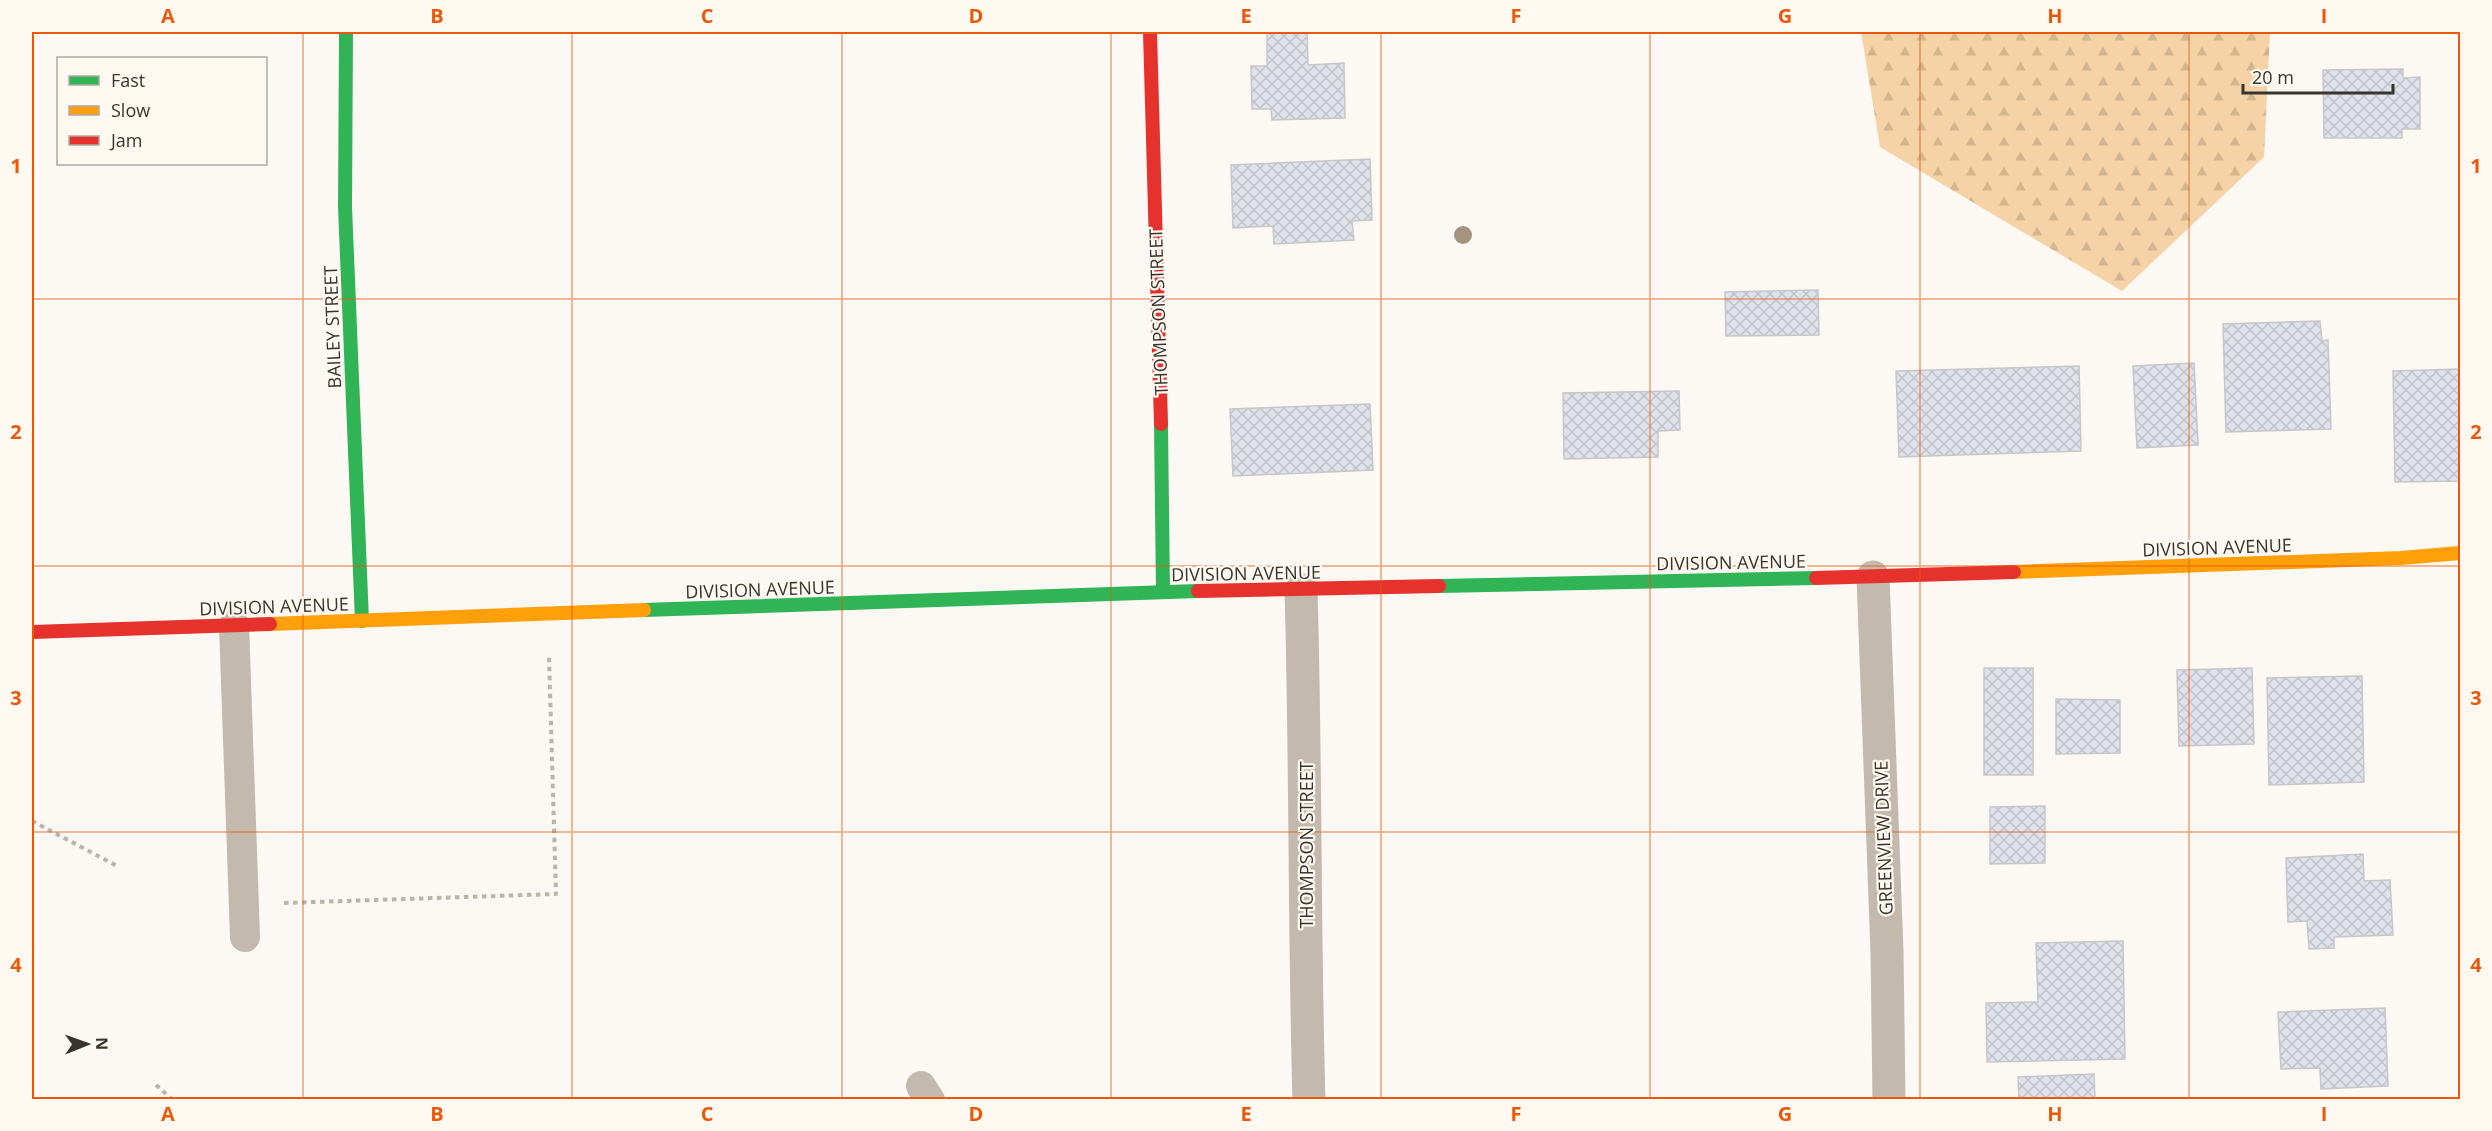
<svg xmlns="http://www.w3.org/2000/svg" width="2492" height="1131" viewBox="0 0 2492 1131" font-family="'Open Sans',sans-serif">
<style>
.forest{fill:url(#forest-firs)}
.building{fill:url(#building-cross-hatch);stroke:#c7c7c8;stroke-width:1.5}
.lines{fill:none;stroke-linecap:round;stroke-linejoin:round}
.path{stroke:#bbb4ab;stroke-width:4;stroke-dasharray:4.5 4.5;stroke-linecap:butt}
.lane{stroke:#c3b9ad;stroke-width:30}
.street{stroke:#c3b9ad;stroke-width:33}
.fast{stroke:#30b455;stroke-width:14}
.slow{stroke:#ff9f0a;stroke-width:14}
.jam{stroke:#e5322d;stroke-width:14}
.tree{fill:#a3937f}
.grid{fill:none;stroke:#e8590c;stroke-width:1.5;stroke-opacity:0.55}
.labels{text-anchor:middle;dominant-baseline:central;stroke-width:4.5;stroke-linejoin:round;paint-order:stroke}
.street-label{font-size:18px;fill:#38342f;stroke:#fff9f1}
.neatline{fill:none;stroke:#e8590c;stroke-width:2}
.grid-label{font-size:20px;text-anchor:middle;font-weight:bold;fill:#e8590c}
</style>
<defs>
<pattern id="forest-firs" width="22" height="20" patternUnits="userSpaceOnUse" patternTransform="scale(1.5)"><rect width="22" height="20" fill="#f5d3a6"/><path d="M5 1l3.5 6h-7zM16 11l3.5 6h-7z" fill="#d3b68f"/></pattern>
<pattern id="building-cross-hatch" width="8" height="8" patternUnits="userSpaceOnUse" patternTransform="scale(1.5)"><rect width="8" height="8" fill="#dfe2ea"/><path d="M0 0l8 8M0 8l8-8" fill="none" stroke="#c0c2c9"/></pattern>
</defs>
<rect width="100%" height="100%" fill="#fcf8f4"/>
<!-- forest -->
<path class="forest" d="M1861,32H2270L2264,157L2122,291L1880,147Z"/>
<!-- building -->
<path class="building" d="M1267,32H1307L1308,65L1344,63L1345,118L1272,120L1271,109H1252L1251,66H1267Z
M2403,69V78L2420,77V129H2402V138H2324L2323,70Z
M1370,159L1372,220L1352,221L1354,240L1274,244L1273,226L1233,228L1231,165Z
M1818,290L1819,335L1726,336L1725,292Z
M2320,321L2322,341L2328,340L2331,429L2226,432L2223,324Z
M2194,363L2198,445L2137,448L2133,366Z
M2079,366L2081,451L1899,457L1896,371Z
M2460,369V481L2395,482L2393,371Z
M1679,391L1680,430L1658,431V457L1564,459L1563,393Z
M1370,404L1373,470L1233,476L1230,409Z
M1984,668H2033V775H1984Z
M2252,668L2254,744L2179,746L2177,670Z
M2362,676L2364,782L2269,785L2267,678Z
M2056,699L2120,700V753L2056,754Z
M2045,806V863L1990,864V807Z
M2363,854L2364,881L2390,880L2393,935L2334,937V948L2309,949L2307,921L2288,922L2286,858Z
M2123,941L2125,1059L1987,1062L1986,1003L2038,1002L2036,943Z
M2385,1008L2388,1086L2321,1089L2320,1068L2281,1069L2278,1012Z
M2094,1074L2095,1100H2019L2018,1077Z"/>
<g class="lines">
<!-- path -->
<path class="path" d="M32,821L119,867
M284,903L556,894L549,656
M156,1085L173,1100"/>
<!-- lane -->
<path class="lane" d="M234,625L245,937
M921,1086L930,1100"/>
<!-- street -->
<path class="street" d="M1873,577L1887,952L1889,1100
M1301,590C1306,760 1304,930 1309,1100"/>
<!-- fast -->
<path class="fast" d="M346,32L345,207L362,621
M1161,424L1163,592
M1439,586L1816,578
M644,610L1198,591"/>
<!-- slow -->
<path class="slow" d="M2014,572L2401,558L2460,553
M270,624L644,610"/>
<!-- jam -->
<path class="jam" d="M1150,32L1161,424
M1816,578L2014,572
M1198,591L1439,586
M32,632L270,624"/>
</g>
<!-- trees -->
<circle class="tree" cx="1463" cy="235" r="9"/>
<!-- grid -->
<path class="grid" d="M303,32V1100M572,32V1100M842,32V1100M1111,32V1100M1381,32V1100M1650,32V1100M1920,32V1100M2189,32V1100M32,299H2460M32,566H2460M32,832H2460"/>
<g class="labels">
<!-- street labels -->
<g class="street-label">
<text transform="translate(1158 312) rotate(-92)">THOMPSON STREET</text>
<text transform="translate(332 327) rotate(-92)">BAILEY STREET</text>
<text transform="translate(2217 547) rotate(-2)">DIVISION AVENUE</text>
<text transform="translate(1731 562) rotate(-1)">DIVISION AVENUE</text>
<text transform="translate(1246 573) rotate(-1)">DIVISION AVENUE</text>
<text transform="translate(760 589) rotate(-2)">DIVISION AVENUE</text>
<text transform="translate(274 606) rotate(-2)">DIVISION AVENUE</text>
<text transform="translate(1883 838) rotate(-92)">GREENVIEW DRIVE</text>
<text transform="translate(1306 845) rotate(-90)">THOMPSON STREET</text>
</g>
</g>
<!-- border -->
<rect width="2492" height="1131" fill="none" stroke="#fff9f1" stroke-width="66"/>
<!-- legend -->
<rect x="57" y="57" width="210" height="108" fill="#fff9f1" stroke="#afaaa3" stroke-width="1.5"/>
<rect x="69" y="76" width="30" height="9" fill="#30b455" stroke="#afaaa3" stroke-width="1.5"/>
<text x="111" y="87" font-size="18" fill="#38342f">Fast</text>
<rect x="69" y="106" width="30" height="9" fill="#ff9f0a" stroke="#afaaa3" stroke-width="1.5"/>
<text x="111" y="117" font-size="18" fill="#38342f">Slow</text>
<rect x="69" y="136" width="30" height="9" fill="#e5322d" stroke="#afaaa3" stroke-width="1.5"/>
<text x="111" y="147" font-size="18" fill="#38342f">Jam</text>
<!-- north arrow -->
<g transform="translate(87 1044) rotate(89)" stroke="#fff9f1" stroke-width="4.5" paint-order="stroke">
<path d="M0-4.5L10 22L0 15L-10 22Z" fill="#38342f"/>
<text y="-9" font-size="16" font-weight="bold" text-anchor="middle" fill="#38342f">N</text>
</g>
<!-- scale -->
<path d="M2243 84v9h150v-9" fill="none" stroke="#38342f" stroke-width="3"/>
<text x="2252" y="84" font-size="18" fill="#38342f" stroke="#fff9f1" stroke-width="4.5" paint-order="stroke">20 m</text>
<rect x="33" y="33" width="2426" height="1065" class="neatline"/>
<g class="grid-label">
<text x="168" y="23">A</text>
<text x="437" y="23">B</text>
<text x="707" y="23">C</text>
<text x="976" y="23">D</text>
<text x="1246" y="23">E</text>
<text x="1516" y="23">F</text>
<text x="1785" y="23">G</text>
<text x="2055" y="23">H</text>
<text x="2324" y="23">I</text>
<text x="16" y="173">1</text>
<text x="2476" y="173">1</text>
<text x="16" y="439">2</text>
<text x="2476" y="439">2</text>
<text x="16" y="705">3</text>
<text x="2476" y="705">3</text>
<text x="16" y="972">4</text>
<text x="2476" y="972">4</text>
<text x="168" y="1121">A</text>
<text x="437" y="1121">B</text>
<text x="707" y="1121">C</text>
<text x="976" y="1121">D</text>
<text x="1246" y="1121">E</text>
<text x="1516" y="1121">F</text>
<text x="1785" y="1121">G</text>
<text x="2055" y="1121">H</text>
<text x="2324" y="1121">I</text>
</g>
</svg>
